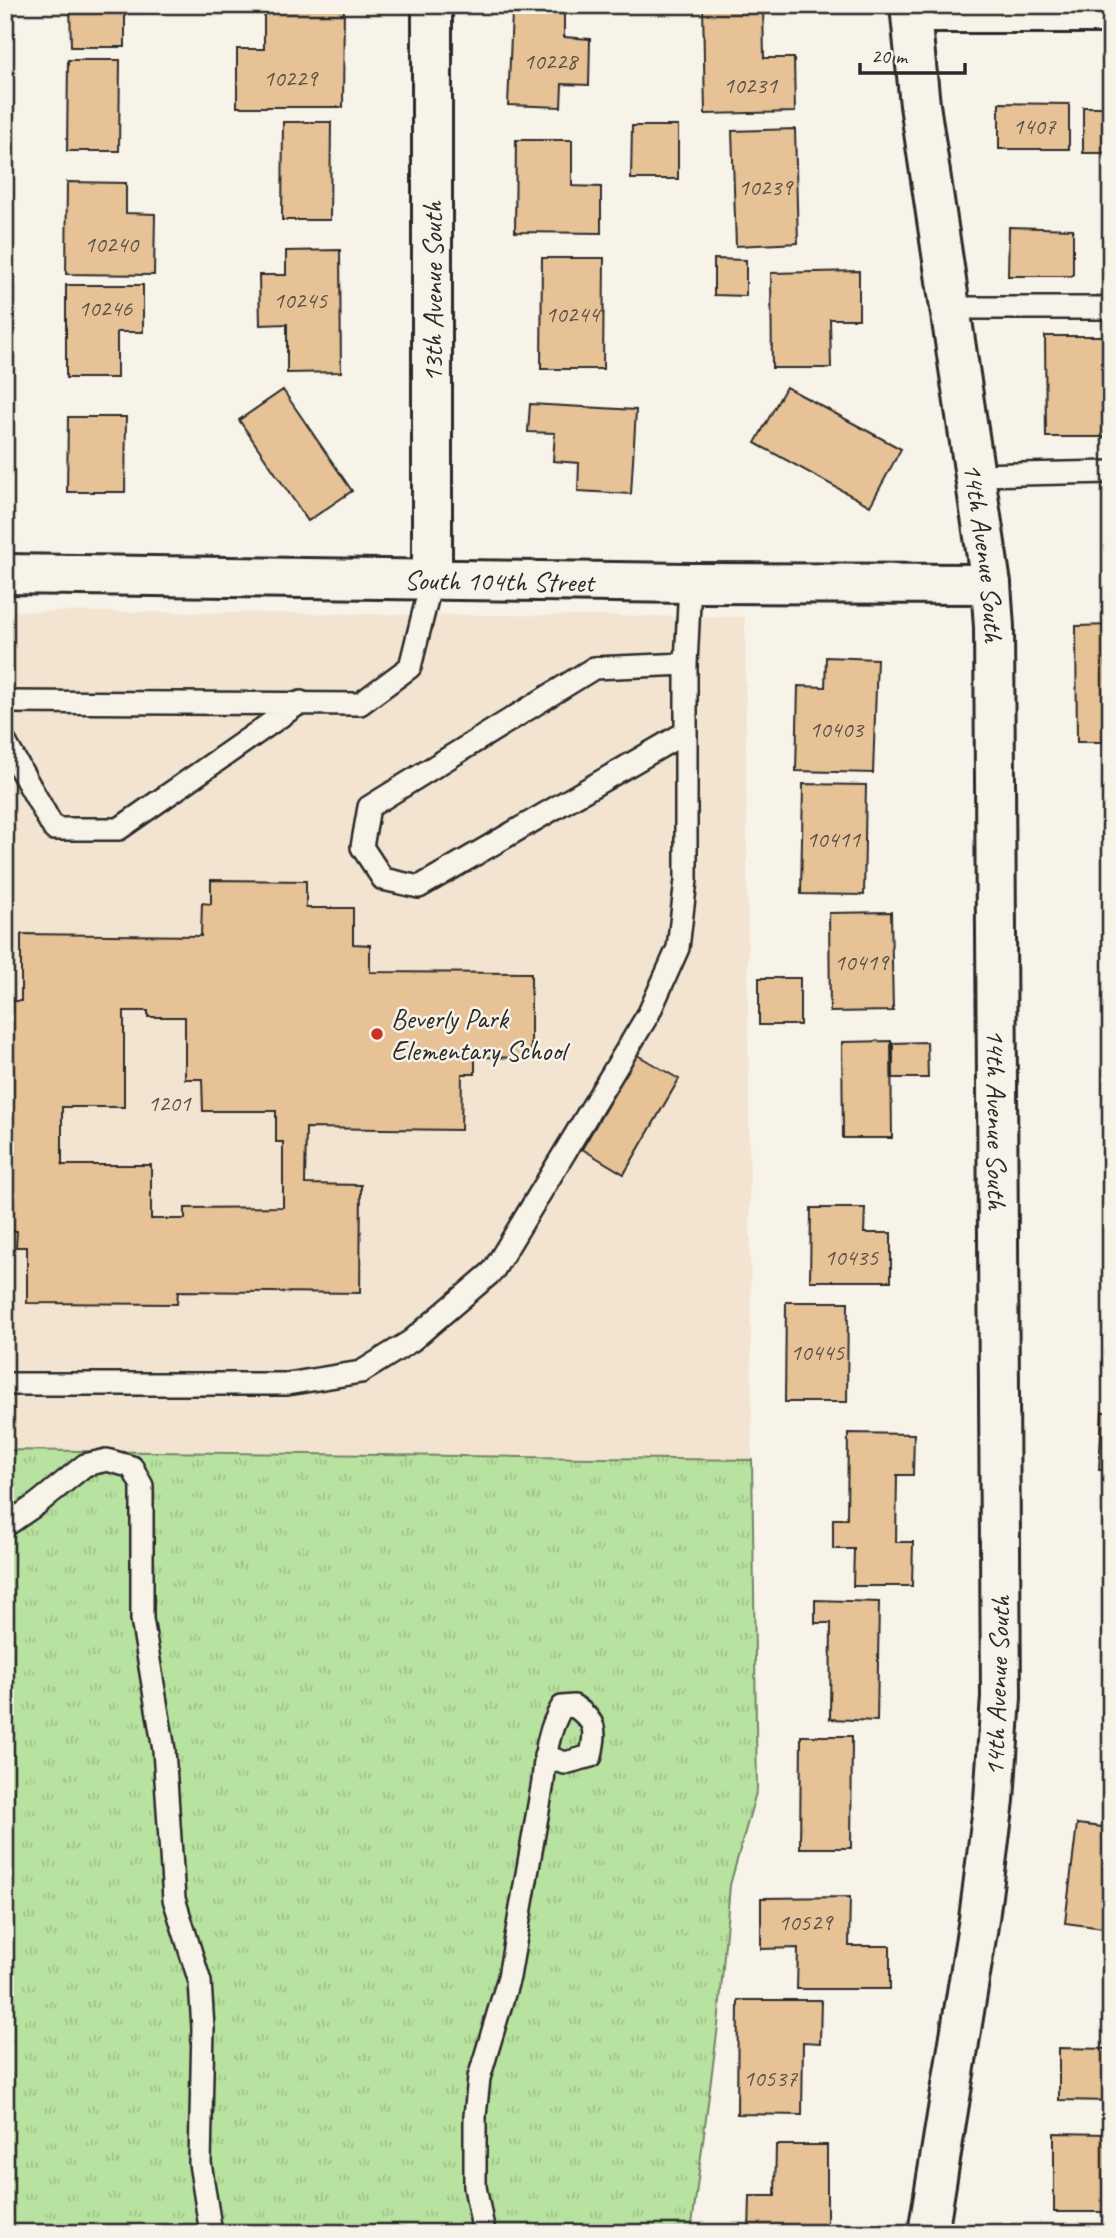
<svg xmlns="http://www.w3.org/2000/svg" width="1116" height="2238" viewBox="0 0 1116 2238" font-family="Caveat,sans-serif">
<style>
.built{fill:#f2e4d0}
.grass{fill:url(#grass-tufts);stroke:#728665;stroke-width:2}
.building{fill:#e7c297;stroke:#2b2b2b;stroke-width:2;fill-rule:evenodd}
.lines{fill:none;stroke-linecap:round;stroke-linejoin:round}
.service-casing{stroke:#2b2b2b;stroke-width:26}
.minor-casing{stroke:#2b2b2b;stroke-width:44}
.service{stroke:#f7f3e8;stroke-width:21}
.minor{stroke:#f7f3e8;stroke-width:38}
.poi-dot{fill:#c8321e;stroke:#f7f3e8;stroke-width:2.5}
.labels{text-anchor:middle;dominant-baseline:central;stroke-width:5;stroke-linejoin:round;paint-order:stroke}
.number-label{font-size:24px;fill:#5a5146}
.street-label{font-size:28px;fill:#2b2b2b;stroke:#f7f3e8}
.poi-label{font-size:28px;fill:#2b2b2b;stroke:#f7f3e8;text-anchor:start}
</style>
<defs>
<pattern id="grass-tufts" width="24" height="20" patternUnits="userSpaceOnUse" patternTransform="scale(1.75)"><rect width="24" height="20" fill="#b8e29f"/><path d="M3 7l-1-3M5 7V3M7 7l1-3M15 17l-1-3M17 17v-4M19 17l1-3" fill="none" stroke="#9ec289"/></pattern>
</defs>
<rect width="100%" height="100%" fill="#f7f3e8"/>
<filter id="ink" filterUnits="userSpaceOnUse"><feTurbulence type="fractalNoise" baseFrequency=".0143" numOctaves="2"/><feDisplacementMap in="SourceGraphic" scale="14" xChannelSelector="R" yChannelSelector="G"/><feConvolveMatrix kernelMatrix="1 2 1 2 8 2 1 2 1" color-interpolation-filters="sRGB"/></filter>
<g filter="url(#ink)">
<!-- built -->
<path class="built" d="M5,611L745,617L752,1460L5,1450Z"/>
<!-- grass -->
<path class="grass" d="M5,1450L752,1460L757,1789L730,1885L718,2026L691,2233H5Z"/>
<!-- building -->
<path class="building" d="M70,5H125V47H71Z
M264,5H344L343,107H237V49H264Z
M703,5H763L764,58H794L795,112L705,114Z
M512,13L564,14V37L590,39L589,85L562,84L561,107L508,105Z
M68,60H120L119,151H67Z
M999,103L1069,104V149H999Z
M1083,107H1111V153H1083Z
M283,122H331L330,220H282Z
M632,126H678V179H631Z
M795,129L798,243L736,246L732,131Z
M516,140H572V186L601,187V233L515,232Z
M67,182L126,183V213L155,214L154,275L66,274Z
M1009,227L1073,229V276H1008Z
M340,250L341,372L287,373V324L260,325L259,275H286V251Z
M542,258H604L603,369H541Z
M714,259L746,260V296L714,295Z
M859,271V319H830L831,368H772L771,273Z
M66,285H143V332H117V378H66Z
M1045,336H1105V354H1111V437H1046Z
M786,387L901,449L870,506L755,443Z
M283,390L352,491L308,521L239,420Z
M530,404L636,410L631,494L578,491L579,463L553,461L555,433L528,432Z
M68,417H126L125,492H67Z
M1111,625V742H1077L1076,626Z
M826,657L877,659L873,773L796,771L798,686L825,687Z
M803,784L866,785L864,895L801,894Z
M211,880L306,881V908H353V944L370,945V972L531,973V1058L475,1057V1074H462L461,1130L306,1128L305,1184L361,1185L360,1293L178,1291L177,1304L27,1303V1247H16L17,1231H5V1001H21V934L201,936L202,903L211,904ZM124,1011H148V1017H185V1079H202L203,1111H276V1142H283V1207L185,1208V1219H151V1165H62V1107H124Z
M891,912L893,1011L830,1012L829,913Z
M759,978H800V1025H759Z
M891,1041L892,1138H843L842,1042Z
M927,1042L928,1078H893V1043Z
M637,1055L679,1079L624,1174L582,1149Z
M811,1208H865L864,1233H891V1281H810Z
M786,1302H848L847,1402H785Z
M1102,1412H1111V1470H1099Z
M848,1433L914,1434L913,1475H897L896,1542H913L912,1586H853L854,1549H833V1519H847Z
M1106,1521H1111V1596H1104Z
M815,1600L879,1602L877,1721L830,1719L831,1623H815Z
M801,1736H852L851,1848H800Z
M1077,1824L1111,1828V1929L1065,1923Z
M850,1897L849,1946H890V1989H797L798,1948L761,1949V1898Z
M738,2000H821L820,2043L803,2042L802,2115L737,2114Z
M1059,2048L1111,2049V2101L1059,2100Z
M1054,2133L1107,2134V2212H1054Z
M776,2145H827V2233H749L750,2196H775Z"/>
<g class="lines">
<!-- service casing -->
<g class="service-casing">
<path id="service" d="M950,308H1111
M975,475L1111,472
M686,664L594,668L369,807L362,847L383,879L419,887L686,732
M5,702L360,704L410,667L432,579
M5,742L54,829H119L301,702
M5,1384H287L361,1372L411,1341L493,1271L649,1013L678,948L686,880V664L690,583
M5,1526L37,1504L85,1465L107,1460L132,1467L142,1486V1619L164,1750L174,1899L200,1982L203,2028L200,2163L211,2233
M484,2233L475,2187V2116L479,2078L509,1977L543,1782C545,1755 548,1730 562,1707L574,1706C597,1722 596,1730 591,1756L565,1763L545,1756"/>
</g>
<!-- minor casing -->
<g class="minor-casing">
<g id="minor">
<path id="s1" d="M910,5L920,105L991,584L994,627L1001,1697L994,1800L979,1919L928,2233"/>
<path d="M911,13H1111"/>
<path id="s2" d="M5,574L690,583L991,584"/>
<path d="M432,579V5"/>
</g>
</g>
<!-- service -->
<use href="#service" class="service"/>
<!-- minor -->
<use href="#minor" class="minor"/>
</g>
</g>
<!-- markers -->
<circle class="poi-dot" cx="377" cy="1034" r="7"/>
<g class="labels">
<!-- number labels -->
<g class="number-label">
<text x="550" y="61">10228</text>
<text x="290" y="78">10229</text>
<text x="750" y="85">10231</text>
<text x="1034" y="126">1407</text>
<text x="765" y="187">10239</text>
<text x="111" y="244">10240</text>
<text x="300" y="300">10245</text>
<text x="105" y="308">10246</text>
<text x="572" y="314">10244</text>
<text x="836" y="729">10403</text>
<text x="833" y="839">10411</text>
<text x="861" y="962">10419</text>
<text x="169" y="1103">1201</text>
<text x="851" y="1257">10435</text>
<text x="817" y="1352">10445</text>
<text x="805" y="1922">10529</text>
<text x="770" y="2078">10537</text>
</g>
<!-- street labels -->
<g class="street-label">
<text transform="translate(432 292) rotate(-90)">13th Avenue South</text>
<text stroke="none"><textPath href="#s1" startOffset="553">14th Avenue South</textPath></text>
<text stroke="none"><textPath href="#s2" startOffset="494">South 104th Street</textPath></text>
<text stroke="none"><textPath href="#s1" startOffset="1120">14th Avenue South</textPath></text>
<text transform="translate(997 1686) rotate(-88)">14th Avenue South</text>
</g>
<!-- poi labels -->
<g class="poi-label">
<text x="391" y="1018">Beverly Park<tspan x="391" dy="32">Elementary School</tspan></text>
</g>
</g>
<!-- margin -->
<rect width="1116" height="2238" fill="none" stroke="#f7f3e8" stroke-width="28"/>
<rect x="14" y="14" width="1088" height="2210" fill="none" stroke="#2b2b2b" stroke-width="2.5" filter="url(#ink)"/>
<!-- scale -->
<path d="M860 63v10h105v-10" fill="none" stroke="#2b2b2b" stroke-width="3.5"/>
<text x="871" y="63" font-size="21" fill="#2b2b2b" stroke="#f7f3e8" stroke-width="5" paint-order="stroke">20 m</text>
</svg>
